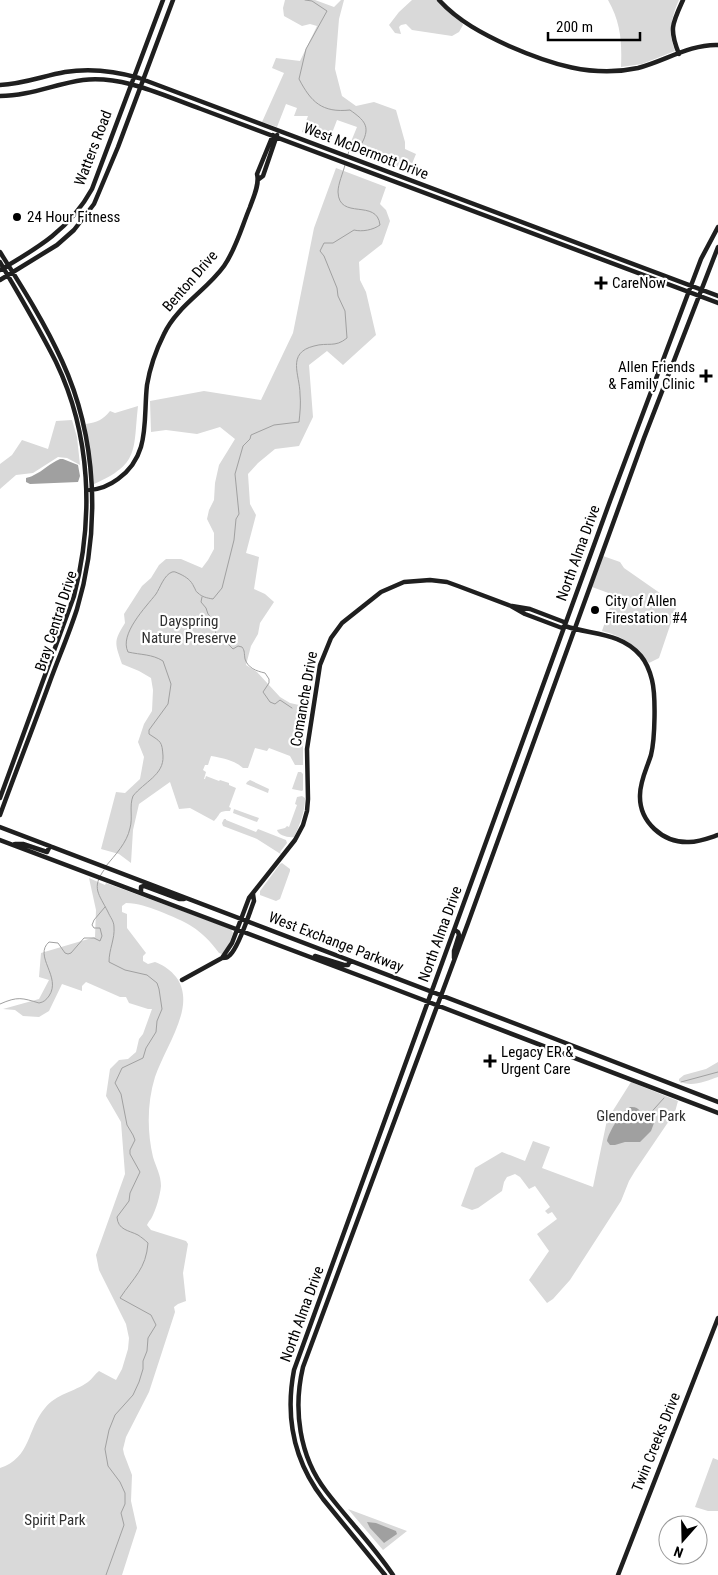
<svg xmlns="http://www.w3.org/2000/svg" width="718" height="1575" viewBox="0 0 718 1575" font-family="'Roboto Condensed',sans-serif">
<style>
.green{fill:#d9d9d9}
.water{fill:#a0a0a0}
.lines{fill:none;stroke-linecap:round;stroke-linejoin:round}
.stream{stroke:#a0a0a0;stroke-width:1}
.secondary{stroke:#1f1f1f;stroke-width:4.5}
.poi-dot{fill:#000;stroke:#fff;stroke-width:2}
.labels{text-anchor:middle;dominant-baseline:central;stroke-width:4.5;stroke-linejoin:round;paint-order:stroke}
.street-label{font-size:15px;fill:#000;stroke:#fff}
.poi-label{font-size:15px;fill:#000;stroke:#fff;text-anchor:start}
.park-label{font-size:15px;fill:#303030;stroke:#fff}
</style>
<rect width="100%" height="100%" fill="#fff"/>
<!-- green -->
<path class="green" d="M285,0H315L334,7L341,0H344L339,19L335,69L342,96L356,106L374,102L396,110L405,142V149L416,154L409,171L370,156L359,154L348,149L357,127L337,120L329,141L302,132L308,116H294L297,108L286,104L277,127L262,122L284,73L272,68L276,58L300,61L317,26L310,24L302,26L284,16L283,8Z
M412,0H436L462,23L463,25L459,32L452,36L412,30L406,24L401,25L399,27L401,34L395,33L389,25L399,12Z
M608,0H679C671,18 668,32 675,51L642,64L621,67C622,42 621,23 608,0Z
M336,168L386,187L380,204L386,210L390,221L382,244L359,262L360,280L366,292L376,335L343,365L327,351L309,365L313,417L299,446L275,449L258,463L248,474L250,504L256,515L246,553L259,557L254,589L265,594L274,602L260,623L258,634L251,646L246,665L257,672L280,697L290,703L308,707L303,745V765H295L290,756L269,748L267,751L255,748L248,768H243C234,760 222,758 211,756L208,765H205L203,770L206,772L204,779H205L206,776L219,781L220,780L229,783V785L236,788L229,807L231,808L230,811C217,811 222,813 214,821L190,808L179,809L170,782L139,804L133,830L131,863L119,854L101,849L116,792L125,793L140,779L144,757L138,742L144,724L152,711L153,690L151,678L139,671L122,664C115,643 113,642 125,623L124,614L142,586L151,578L159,565L166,559H181L202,568L208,560L214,549V533L207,519L209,510L214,500L215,483L219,465L235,439L220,427L197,434L166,430L151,432L150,401L204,391L261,400L293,333L314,228Z
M138,406C133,450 140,464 94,484L86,424C97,422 103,420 110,411L115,413Z
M72,420L77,437L80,465L67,458L58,457L33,473L16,475L0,489V464L12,455L22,440L48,449L56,421Z
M603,556L620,562L624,568L677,605L659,658L649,663C634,645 625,637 602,631L614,595L592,587Z
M298,772H301L303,774V790L302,791L292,789Z
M250,780L269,789L268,793L246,784L247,782Z
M297,797L302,796L305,798C305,811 300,825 294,837C288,838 278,835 277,830L285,828L287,826L289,827L297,805L295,804Z
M234,809L259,818L257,822L233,813Z
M224,819H226V820L256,832L258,829L286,840L287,843L280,852L281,854L279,853L257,839L223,826L222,823Z
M282,863L290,869V871L280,899L276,901L260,895V891L280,864Z
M89,878L105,885L106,883L231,929L233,933L228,947L222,954L219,953C201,928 186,922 159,911C148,907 138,903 126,903L122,906V912L127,914V928L146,953L143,956V961L148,964L155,962C169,967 182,979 183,995C186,1020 163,1053 155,1077C147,1103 147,1131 153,1157C156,1167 161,1175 161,1186C160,1196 156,1210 151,1219C149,1221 148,1223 147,1225L151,1230L186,1241L188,1244L183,1273L186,1301L178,1304L174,1307L175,1312L149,1392L126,1437L123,1449L124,1454L132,1475L131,1501L137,1528L122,1575H0V1468C31,1458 27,1429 45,1408C56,1394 74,1392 88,1382C92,1379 95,1374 99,1371L116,1380L122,1369L128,1349L129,1338L126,1324L99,1270L96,1255L125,1174L121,1122L106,1096L110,1069L119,1060L128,1059L136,1052L139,1039L143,1034L152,1009H148L129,1003L126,997H120L86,982L82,986V991L62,984L49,1011L39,1017L23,1016L15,1010L3,1009L39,999L49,980L39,977L41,953L95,937L96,910Z
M718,1062V1077C706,1081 691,1088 679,1081V1079L684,1075L706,1069Z
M631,1082L678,1101L675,1112L635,1171L629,1181L621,1201L570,1280L553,1299L547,1303L529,1280L549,1251L537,1234L557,1219L552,1212L548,1214L545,1211L550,1207L535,1186L529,1189L520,1177L515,1174L507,1177L504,1182L502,1191L478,1208L472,1210L461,1206L475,1168L502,1152L525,1161L533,1141L550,1147L542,1168L593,1187L607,1120Z
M713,1458L718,1460V1511H708L695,1507Z
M348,1509L407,1531L383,1550Z"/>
<!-- water -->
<path class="water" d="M60,459H63L78,465L80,476L78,482L30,484L26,482V478C28,477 31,477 34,475C43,471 50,463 60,459Z
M630,1107C640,1106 640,1113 646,1118C648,1120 651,1121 654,1123L651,1131L640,1142H625L615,1145H610L607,1141C609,1132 621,1111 630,1107Z
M367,1522L376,1523L396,1531L397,1534L384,1543L370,1528Z"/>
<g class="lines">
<!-- stream -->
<path class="stream" d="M305,0L312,1L327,11L306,49L299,79C311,102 322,113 350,110C364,120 371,126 362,143L350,148L348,154
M202,597L201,602L206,608L208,614L214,621L216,636L218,639L226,642L233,649L238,646L242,647C245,651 244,653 245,659C248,668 256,671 265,673L269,679V683L263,692L270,702L275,704L280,700L292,708
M106,866C115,855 127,843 130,828C133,818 129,806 133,796C144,782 164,775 163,756C162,741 161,742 149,734V730L168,704L171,684L163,661C152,654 141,655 128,652C119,634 146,607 156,594C160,588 164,575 172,572C175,571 177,573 180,574C186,577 191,580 194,587C196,590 195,591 198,593C202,597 207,598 213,599L222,588L234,540L236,519L239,514L235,474L243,446L250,439L251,435L274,425L299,422C300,413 301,403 300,394C300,375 286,353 314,346C328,342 335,348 347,338L345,311L338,296L337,288L324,256L320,251L324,243H333L354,230C362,232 373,230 380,225C377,198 339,221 338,192C338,184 343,173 345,165
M104,870C91,888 99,894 108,912C110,917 114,921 114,927C115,939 109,949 109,962L125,970L147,975L157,983L159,989L162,1009L157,1021L156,1032L146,1048L143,1058L122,1068L115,1083L121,1094L127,1125L133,1135L135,1140L130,1150V1154L140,1172L130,1193L129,1201L117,1217C118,1230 128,1230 138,1235C141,1237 145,1240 148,1243C146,1269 134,1277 120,1298L151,1315L156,1325L148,1338L147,1351L143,1361V1369L139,1382L133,1395L115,1415L109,1430L105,1449L108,1466L120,1482L125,1493V1504L121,1513L124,1525L106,1575
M0,1004C18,996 22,998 39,1003C44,1002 46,1000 49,996C62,977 33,956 49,942L58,943L65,953L68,954L71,953L84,938H94L100,941L102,936L100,928H94L92,925L94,920L105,907
M681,1082L718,1072
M646,1118L664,1098"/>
<!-- secondary -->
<path class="secondary" d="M439,0C458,21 483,34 509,46C550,64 592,78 638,68C665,61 690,44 718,45
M679,54C669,29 672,24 683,0
M0,85C23,84 43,76 65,72C90,68 115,71 139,78L718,296
M0,96C29,96 55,84 83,80C123,75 164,96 201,109L718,303
M259,179L263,176L277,135
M0,252C22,287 45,323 62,361C97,437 101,529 77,609C69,634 58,659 49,684C33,728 16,771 0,815
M0,262C19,295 39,328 56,362C91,435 94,518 74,596L0,798
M0,270C38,248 70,229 92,189L163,0
M0,280L57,245L74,230L94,204L118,147L173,0
M90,490C101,489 110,485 118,479C151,455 143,420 147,385C150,367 156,350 164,334C177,306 206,291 224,266C236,249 242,226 250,207C253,198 260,184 257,174L273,135
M512,606L530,609L564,622L565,624
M0,827L545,1035L718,1102
M0,840L379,983L718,1113
M15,844H23L47,852L50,846
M141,892V887L144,886L179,899H184
M315,956L344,965H348L350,961
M222,958L232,943L249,898L295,840L303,825L307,811L308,799L307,749L320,665L331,638L342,623L381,592L404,582L430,580L447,582L458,586L511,606L525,614L562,628L565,626C591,635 621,632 641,656C646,662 650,672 652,680C656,696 655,739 651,755C647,768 640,781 640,795C639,822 663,843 689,842C699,842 709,838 718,835
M454,958V951L459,935L458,932L455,930
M182,980L222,958C226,958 227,958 230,955C239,947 249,914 254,901L253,894
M385,1575L323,1499C294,1461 285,1417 294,1370L610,501L701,259L718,227
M393,1575C373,1545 348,1520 326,1491C299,1456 293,1409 303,1367L468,923L644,438L718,247
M618,1575L718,1318"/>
</g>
<!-- markers -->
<g class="poi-dot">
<circle cx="17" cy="217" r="5"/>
<path d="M598.5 275.5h5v5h5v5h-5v5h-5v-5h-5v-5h5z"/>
<path d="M703.5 368.5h5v5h5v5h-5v5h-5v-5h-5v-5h5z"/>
<circle cx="595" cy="610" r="5"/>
<path d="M487.5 1053.5h5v5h5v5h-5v5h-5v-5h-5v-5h5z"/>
</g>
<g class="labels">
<!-- street labels -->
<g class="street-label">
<text transform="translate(93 148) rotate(-69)">Watters Road</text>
<text transform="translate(366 151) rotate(21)">West McDermott Drive</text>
<text transform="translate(190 281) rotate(-49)">Benton Drive</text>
<text transform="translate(578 553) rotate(-70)">North Alma Drive</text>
<text transform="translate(56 621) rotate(-72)">Bray Central Drive</text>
<text transform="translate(304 699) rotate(-80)">Comanche Drive</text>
<text transform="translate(440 934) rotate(-70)">North Alma Drive</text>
<text transform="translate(336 942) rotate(21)">West Exchange Parkway</text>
<text transform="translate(302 1314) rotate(-70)">North Alma Drive</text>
<text transform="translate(656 1442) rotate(-68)">Twin Creeks Drive</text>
</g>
<!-- poi labels -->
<g class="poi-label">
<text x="27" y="217">24 Hour Fitness</text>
<text x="612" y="283">CareNow</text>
<text x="695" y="367" text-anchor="end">Allen Friends<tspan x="695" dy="17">&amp; Family Clinic</tspan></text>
<text x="605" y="601">City of Allen<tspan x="605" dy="17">Firestation #4</tspan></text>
<text x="501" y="1052">Legacy ER &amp;<tspan x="501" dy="17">Urgent Care</tspan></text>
</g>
<!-- park labels -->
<g class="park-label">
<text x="189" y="621">Dayspring<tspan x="189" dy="17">Nature Preserve</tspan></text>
<text x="641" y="1116">Glendover Park</text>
<text x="55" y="1520">Spirit Park</text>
</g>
</g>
<!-- north arrow -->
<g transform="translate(683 1540) rotate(200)"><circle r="24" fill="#ffffff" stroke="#999999"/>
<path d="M0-4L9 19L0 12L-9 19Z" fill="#000000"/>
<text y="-8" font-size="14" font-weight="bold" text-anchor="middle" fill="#000000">N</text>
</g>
<!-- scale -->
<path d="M548 32v8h92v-8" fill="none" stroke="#000000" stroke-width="2.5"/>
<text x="556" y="32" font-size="15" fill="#000000" stroke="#ffffff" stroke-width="4" paint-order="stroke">200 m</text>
</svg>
